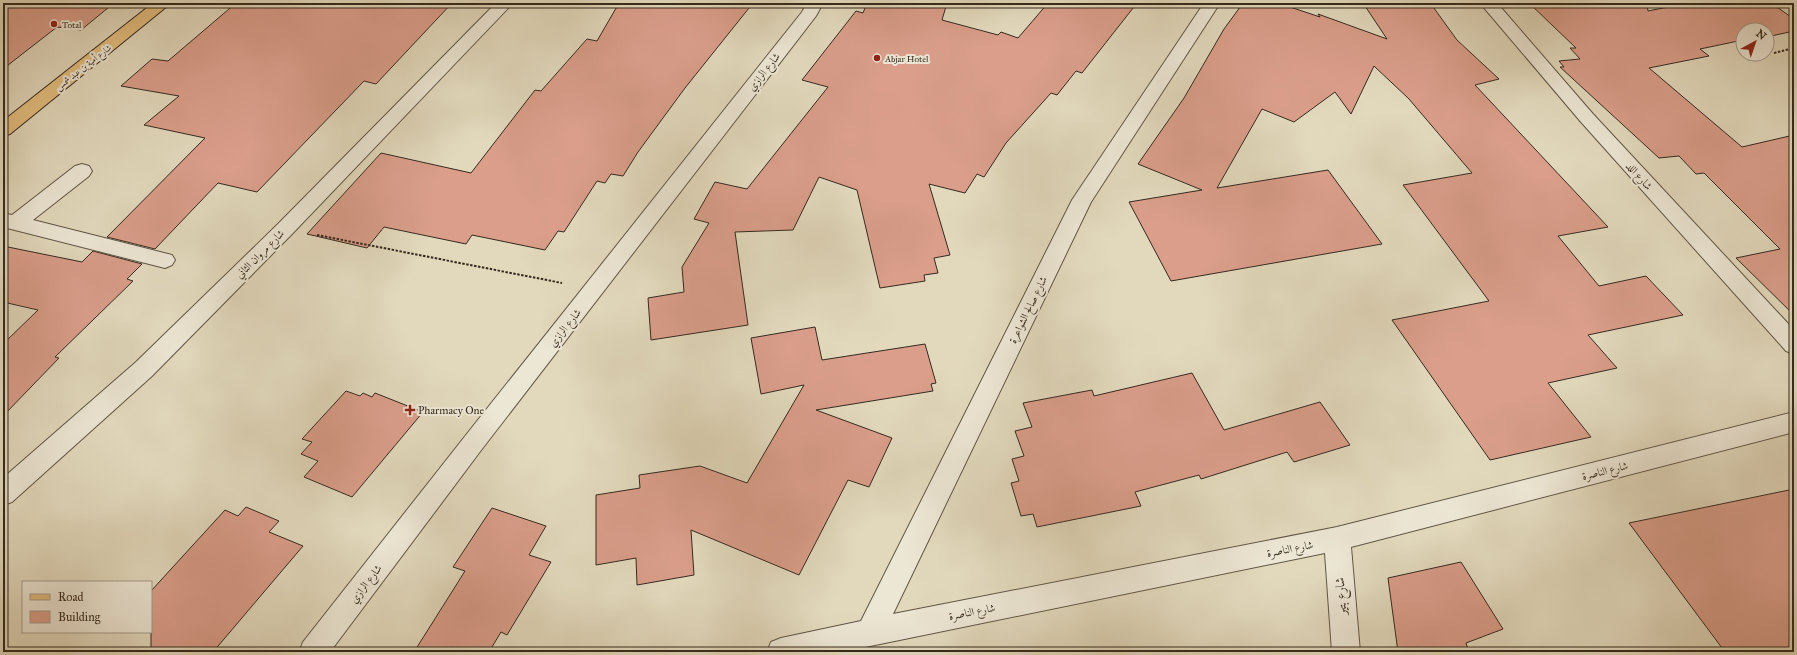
<svg xmlns="http://www.w3.org/2000/svg" width="1797" height="655" viewBox="0 0 1797 655" font-family="'IM FELL Great Primer',Amiri,serif">
<style>
.building{fill:#da9e8b;stroke:#352a1d}
.lines{fill:none;stroke-linecap:round;stroke-linejoin:round}
.minor-casing{stroke:#605645;stroke-width:2}
.major-casing{stroke:#352a1d;stroke-width:2}
.path{stroke:#352a1d;stroke-width:2;stroke-dasharray:2.5 1.5;stroke-linecap:butt}
.minor{fill:#ece6d4;fill-rule:evenodd}
.major{fill:#e1bc7e;fill-rule:evenodd}
.poi-dot{fill:#8f2418;stroke:#ece6d4;stroke-width:1.5}
.labels{text-anchor:middle;dominant-baseline:central;stroke-width:4;stroke-linejoin:round;paint-order:stroke}
.far-poi-label{font-size:9px;fill:#352a1d;stroke:#ece6d4;text-anchor:start}
.far-street-label{font-size:9px;fill:#352a1d;stroke:#ece6d4}
.street-label{font-size:11px;fill:#352a1d;stroke:#ece6d4}
.poi-label{font-size:11px;fill:#352a1d;stroke:#ece6d4;text-anchor:start}
.near-street-label{font-size:13px;fill:#352a1d;stroke:#ece6d4}
</style>
<rect width="100%" height="100%" fill="#e2d9bd"/>
<filter id="stains"><feTurbulence type="fractalNoise" baseFrequency=".005" numOctaves="4"/><feColorMatrix values="0 0 0 0 .2 0 0 0 0 .09 0 0 0 0 .02 0 0 0 .5 -.17"/></filter>
<radialGradient id="worn" r=".72"><stop offset=".6" stop-color="#630" stop-opacity="0"/><stop offset="1" stop-color="#630" stop-opacity=".3"/></radialGradient>
<!-- building -->
<path class="building" d="M3,3H114L81,30L57,27L3,69Z
M236,3H452L376,84L364,81L257,192L218,183L155,249L107,237L205,138L144,125L179,96L121,86L152,59L168,61Z
M619,3H753L685,88L638,152L623,176L611,174L605,183L597,181L564,232L558,231L545,250L472,235L466,244L384,227L367,248L307,234L381,153L471,173L535,90L541,91L587,39L597,41Z
M867,3H947L942,20L998,35L1001,32L1018,38L1048,3H1137L1082,73L1076,71L1057,95L1051,93L1006,143L984,177L977,174L965,193L929,184L950,255L934,258L938,273L924,275L925,281L880,288L857,190L819,177L793,230L735,232L748,325L651,340L648,298L684,292L682,267L709,223L694,219L715,182L747,189L828,87L802,80L856,11L863,13Z
M1243,3H1278L1320,17L1318,14L1387,39L1363,3L1431,4L1457,40L1499,79L1475,85L1608,227L1558,236L1599,286L1646,276L1683,315L1588,335L1617,368L1548,383L1591,437L1490,460L1392,320L1489,301L1403,185L1472,173L1409,99L1374,66L1351,114L1335,92L1294,122L1262,109L1217,188L1328,170L1382,244L1171,281L1129,202L1202,190L1138,164L1184,98L1224,29Z
M1529,3H1647L1648,11L1688,3H1771L1794,19V31L1771,36L1767,35V30H1743V40L1700,49L1709,56L1649,68L1742,147L1794,135V315L1736,258L1780,249L1704,173L1696,174L1679,156L1659,158L1560,67H1564L1559,61L1580,59L1570,48H1576Z
M3,246L82,262L93,251L142,264L127,279L133,281L55,357L59,358L3,416V344L38,310L3,302Z
M815,327L822,360L925,344L936,383L931,384L933,391L816,410L892,438L869,487L848,480L799,575L691,530L694,575L637,585L636,558L596,565V495L640,488L639,475L700,466L747,483L804,385L761,394L751,338Z
M1192,373L1224,430L1320,402L1350,445L1294,462L1287,452L1201,479L1199,475L1135,492L1141,506L1037,527L1033,514L1021,516L1011,483L1019,481L1012,459L1024,456L1015,431L1032,427L1023,403L1092,390L1094,396Z
M346,391L360,396L363,393L372,397L375,393L423,412L352,497L304,477L318,461L301,454L312,442L302,439Z
M1794,489V652H1725L1629,523Z
M246,507L279,521L269,532L303,546L213,652H151V591L225,510L238,516Z
M492,508L546,526L529,555L551,562L507,635L501,632L489,652H466L452,647L447,652H414L465,571L453,567Z
M1461,562L1503,629L1466,643L1469,652H1398L1388,578Z"/>
<g class="lines">
<!-- minor casing -->
<g class="minor-casing">
<path id="minor" d="M496,3H513L292,234L152,376L12,502L3,505V478L136,362L278,224Z
M807,3H823L816,16L482,449L330,652H299L303,642L466,435L802,12Z
M1204,3H1220L1091,202L893,614L1337,527L1794,412V432L1351,547L1360,652H1332L1325,553L841,652H767L771,642L781,638L861,621L1072,200Z
M1480,3H1497L1593,114L1794,330V354L1786,351L1581,122Z
M82,164L89,166L92,171L89,176L33,220L172,255L175,260L172,265L165,268L3,227V213L12,215L75,166Z"/>
</g>
<!-- major casing -->
<g class="major-casing">
<path id="major" d="M153,3H171L10,134L3,136V121Z"/>
</g>
<!-- path -->
<path class="path" d="M1774,53L1794,48
M317,235L562,283"/>
<!-- minor -->
<use href="#minor" class="minor"/>
<!-- major -->
<use href="#major" class="major"/>
</g>
<!-- markers -->
<g class="poi-dot">
<circle cx="54" cy="24" r="4"/>
<circle cx="877" cy="58" r="4"/>
<path d="M408 404h4v4h4v4h-4v4h-4v-4h-4v-4h4z"/>
</g>
<g class="labels">
<!-- far-poi labels -->
<g class="far-poi-label">
<text x="62" y="24">Total</text>
<text x="885" y="58">Abjar Hotel</text>
</g>
<!-- far-street labels -->
<g class="far-street-label">
<text transform="translate(83 67) rotate(-38)">شارع أمية بن عبد شمس</text>
</g>
<!-- street labels -->
<g class="street-label">
<text transform="translate(764 72) rotate(-52)">شارع الرازي</text>
<text transform="translate(1639 176) rotate(48)">شارع اللد</text>
<text transform="translate(260 254) rotate(-45)">شارع مروان الثاني</text>
<text transform="translate(1028 310) rotate(-64)">شارع صالح الشواعرة</text>
<text transform="translate(565 328) rotate(-52)">شارع الرازي</text>
<text transform="translate(1605 471) rotate(-14)">شارع الناصرة</text>
<text transform="translate(1290 549) rotate(-11)">شارع الناصرة</text>
<text transform="translate(366 584) rotate(-53)">شارع الرازي</text>
<text transform="translate(972 612) rotate(-11)">شارع الناصرة</text>
</g>
<!-- poi labels -->
<g class="poi-label">
<text x="418" y="410">Pharmacy One</text>
</g>
<!-- near-street labels -->
<g class="near-street-label">
<text transform="translate(1341 596) rotate(-94)">شارع بتير</text>
</g>
</g>
<!-- margin -->
<rect width="1797" height="655" fill="none" stroke="#e2d9bd" stroke-width="16"/>
<rect x="4" y="4" width="1789" height="647" fill="none" stroke="#352a1d" stroke-width="2"/>
<rect x="8" y="8" width="1781" height="639" fill="none" stroke="#352a1d"/>
<!-- legend -->
<rect x="22" y="581" width="130" height="52" fill="#ece6d4" stroke="#a39b8b"/>
<rect x="30" y="594" width="20" height="6" fill="#e1bc7e" stroke="#a39b8b"/>
<text x="58" y="601" font-size="12" fill="#352a1d">Road</text>
<rect x="30" y="611" width="20" height="12" fill="#da9e8b" stroke="#a39b8b"/>
<text x="58" y="621" font-size="12" fill="#352a1d">Building</text>
<!-- north arrow -->
<g transform="translate(1755 42) rotate(40)"><circle r="19" fill="#ece6d4" stroke="#a39b8b"/>
<path d="M0-3L7 15L0 10L-7 15Z" fill="#8f2418"/>
<text y="-6" font-size="11" font-weight="bold" text-anchor="middle" fill="#352a1d">N</text>
</g>
<rect width="100%" height="100%" filter="url(#stains)"/>
<rect width="100%" height="100%" fill="url(#worn)"/>
</svg>
